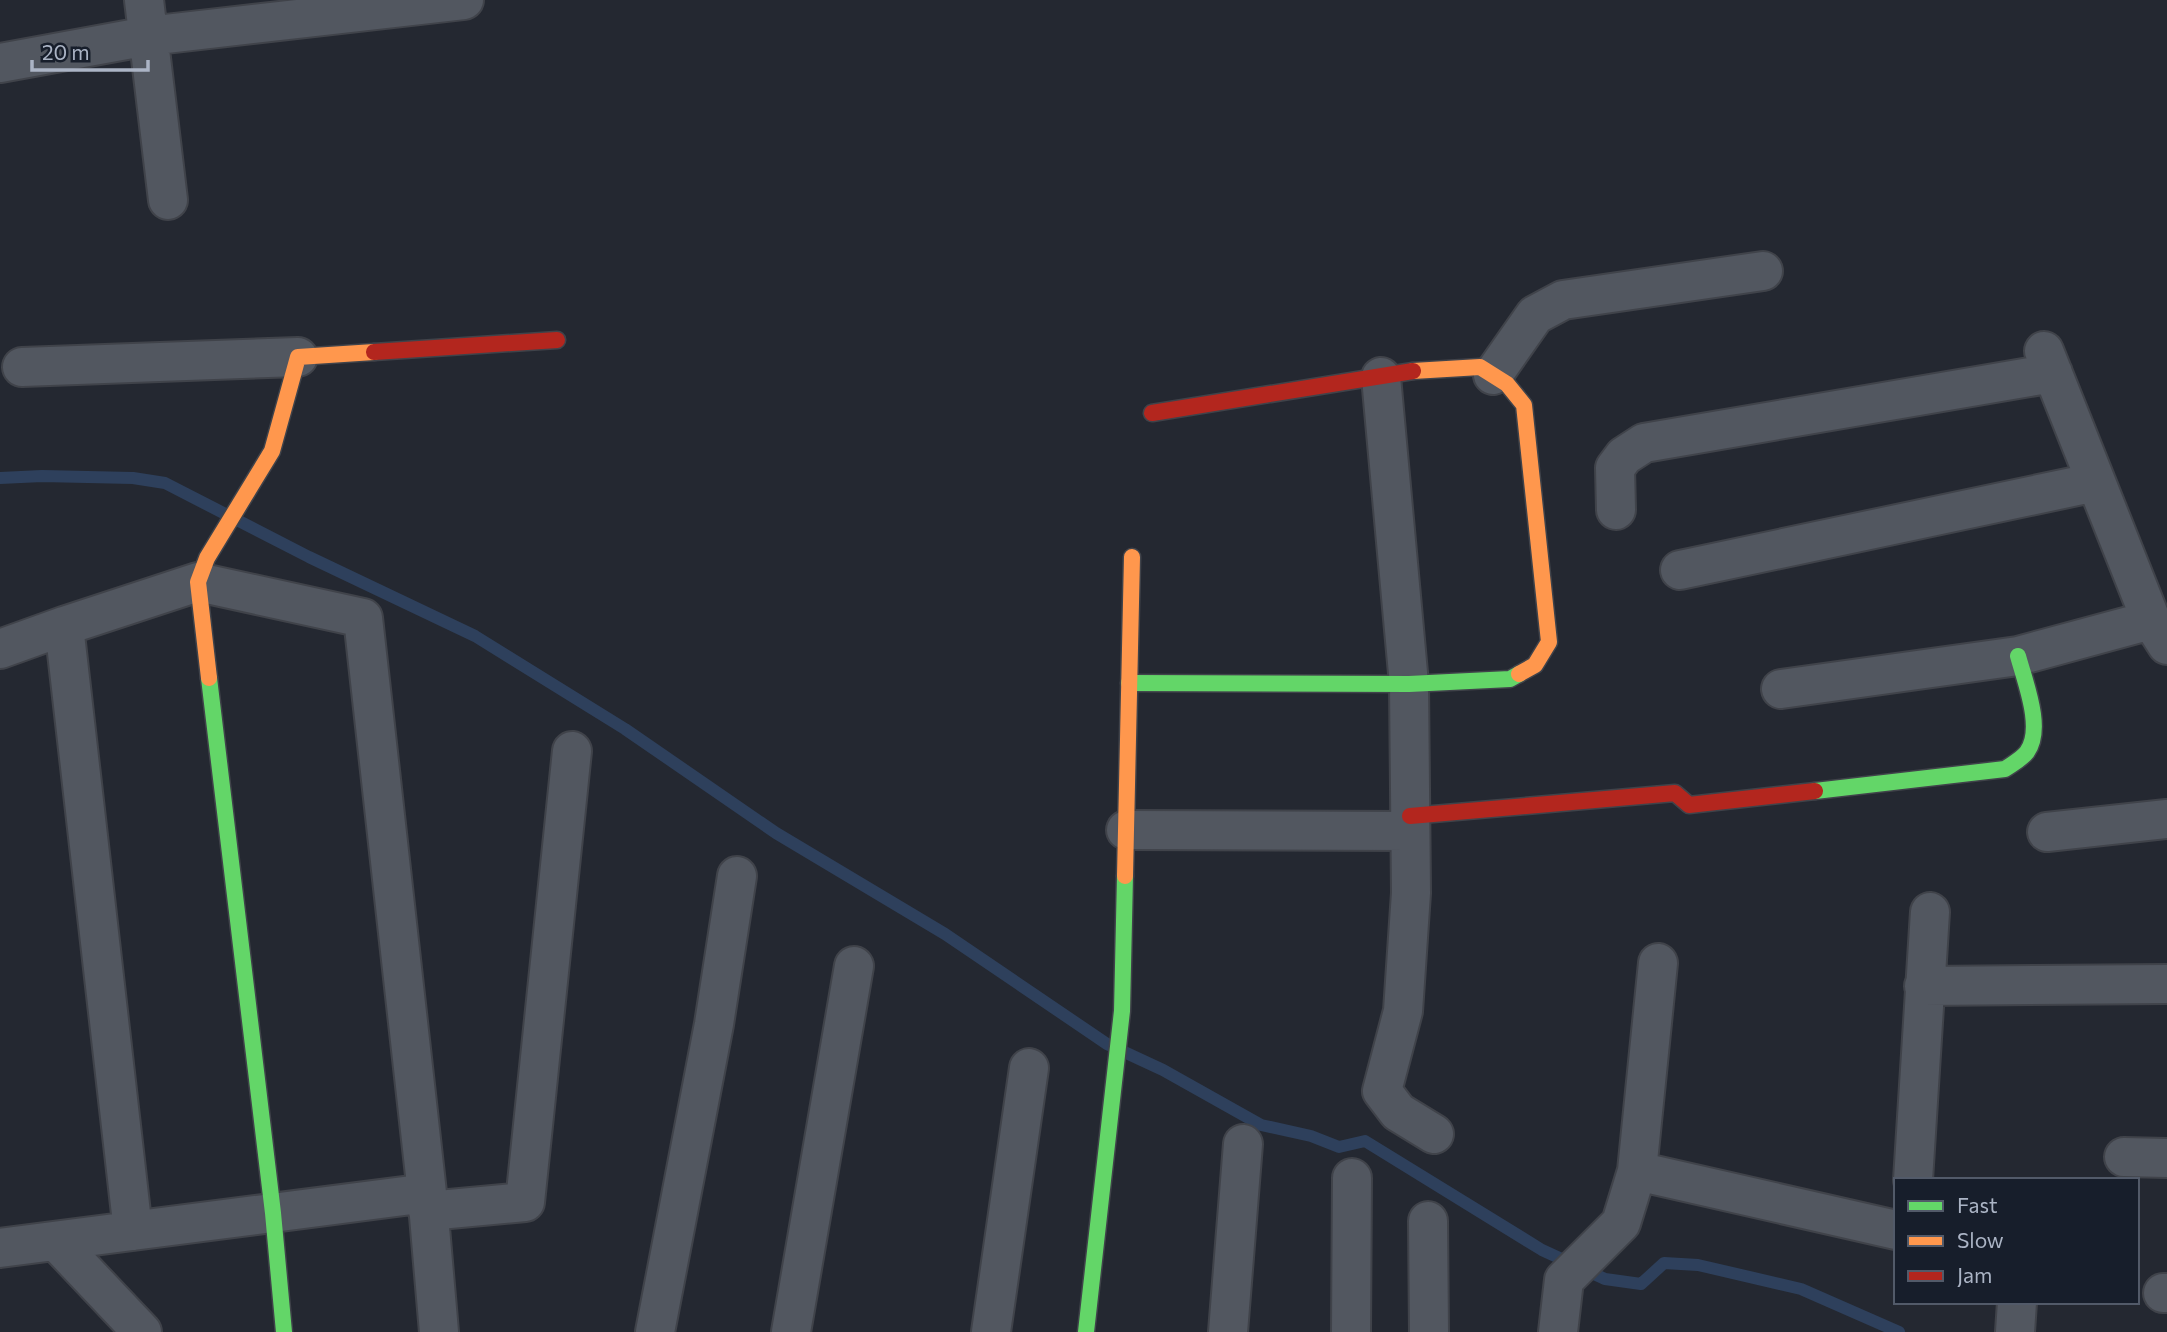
<svg xmlns="http://www.w3.org/2000/svg" width="2167" height="1332" viewBox="0 0 2167 1332" font-family="Commissioner,sans-serif">
<style>
.lines{fill:none;stroke-linecap:round;stroke-linejoin:round}
.stream{stroke:#2e405c;stroke-width:12}
.street-casing{stroke:#40434a;stroke-width:42}
.fast-casing{stroke:#40434a;stroke-width:19}
.slow-casing{stroke:#40434a;stroke-width:19}
.jam-casing{stroke:#40434a;stroke-width:19}
.street{stroke:#525760;stroke-width:38}
.fast{stroke:#63d668;stroke-width:16}
.slow{stroke:#ff974d;stroke-width:16}
.jam{stroke:#b3261e;stroke-width:16}
</style>
<rect width="100%" height="100%" fill="#242831"/>
<g class="lines">
<!-- stream -->
<path class="stream" d="M0,478L42,476L133,478L165,483L309,557L475,636L625,729L776,833L945,934L1107,1044L1163,1070L1261,1125L1311,1136L1339,1147L1365,1141L1542,1250L1605,1279L1641,1284L1664,1263L1698,1265L1801,1289L1899,1332"/>
<!-- street casing -->
<g class="street-casing">
<path id="street" d="M144,0L168,200
M0,63L148,36L464,0
M2044,351L2151,620L2167,645
M22,367L298,357
M1493,375L1535,315L1563,300L1763,271
M1381,377L1409,684L1411,893L1403,1011L1382,1091L1398,1112L1434,1134
M1616,510L1615,468L1624,456L1644,443L2053,373
M1680,570L2096,482
M64,626L133,1231
M0,649L64,626L198,582L363,618L427,1193L439,1332
M1781,689L2018,656L2151,620
M1126,830L1410,831
M2047,832L2167,819
M1924,986L2167,984
M2124,1157L2167,1158
M1637,1171L1896,1230
M1913,1180L1930,912
M428,1211L525,1202L572,751
M1428,1221L1429,1332
M56,1241L142,1332
M0,1248L427,1193
M2163,1293H2167
M655,1332L714,1024L737,876
M791,1332L854,966
M991,1332L1029,1068
M1228,1332L1243,1144
M1351,1332L1352,1178
M1558,1332L1564,1280L1621,1223L1637,1171L1658,963
M2015,1332L2017,1302"/>
</g>
<!-- fast casing -->
<g class="fast-casing">
<path id="fast" d="M209,678L273,1213L284,1332
M1129,683L1409,684L1510,679L1519,674
M1815,791L2005,769C2012,764 2022,759 2027,752C2044,729 2025,682 2018,656
M1086,1332L1122,1011L1125,876"/>
</g>
<!-- slow casing -->
<g class="slow-casing">
<path id="slow" d="M1413,371L1480,367L1507,384L1524,405L1549,642L1535,665L1519,674
M209,678L198,582L207,558L272,451L298,357L374,352
M1125,876L1132,557"/>
</g>
<!-- jam casing -->
<g class="jam-casing">
<path id="jam" d="M374,352L557,340
M1152,413L1413,371
M1410,816L1675,793L1689,805L1815,791"/>
</g>
<!-- street -->
<use href="#street" class="street"/>
<!-- fast -->
<use href="#fast" class="fast"/>
<!-- slow -->
<use href="#slow" class="slow"/>
<!-- jam -->
<use href="#jam" class="jam"/>
</g>
<!-- legend -->
<rect x="1894" y="1178" width="245" height="126" fill="#171e2b" stroke="#525a69" stroke-width="2"/>
<rect x="1908" y="1201" width="35" height="10" fill="#63d668" stroke="#525a69" stroke-width="2"/>
<text x="1957" y="1213" font-size="21" fill="#abb4c5">Fast</text>
<rect x="1908" y="1236" width="35" height="10" fill="#ff974d" stroke="#525a69" stroke-width="2"/>
<text x="1957" y="1248" font-size="21" fill="#abb4c5">Slow</text>
<rect x="1908" y="1271" width="35" height="10" fill="#b3261e" stroke="#525a69" stroke-width="2"/>
<text x="1957" y="1283" font-size="21" fill="#abb4c5">Jam</text>
<!-- scale -->
<path d="M32 60v10h116v-10" fill="none" stroke="#abb4c5" stroke-width="3.5"/>
<text x="42" y="60" font-size="21" fill="#abb4c5" stroke="#171e2b" stroke-width="5" paint-order="stroke">20 m</text>
</svg>
